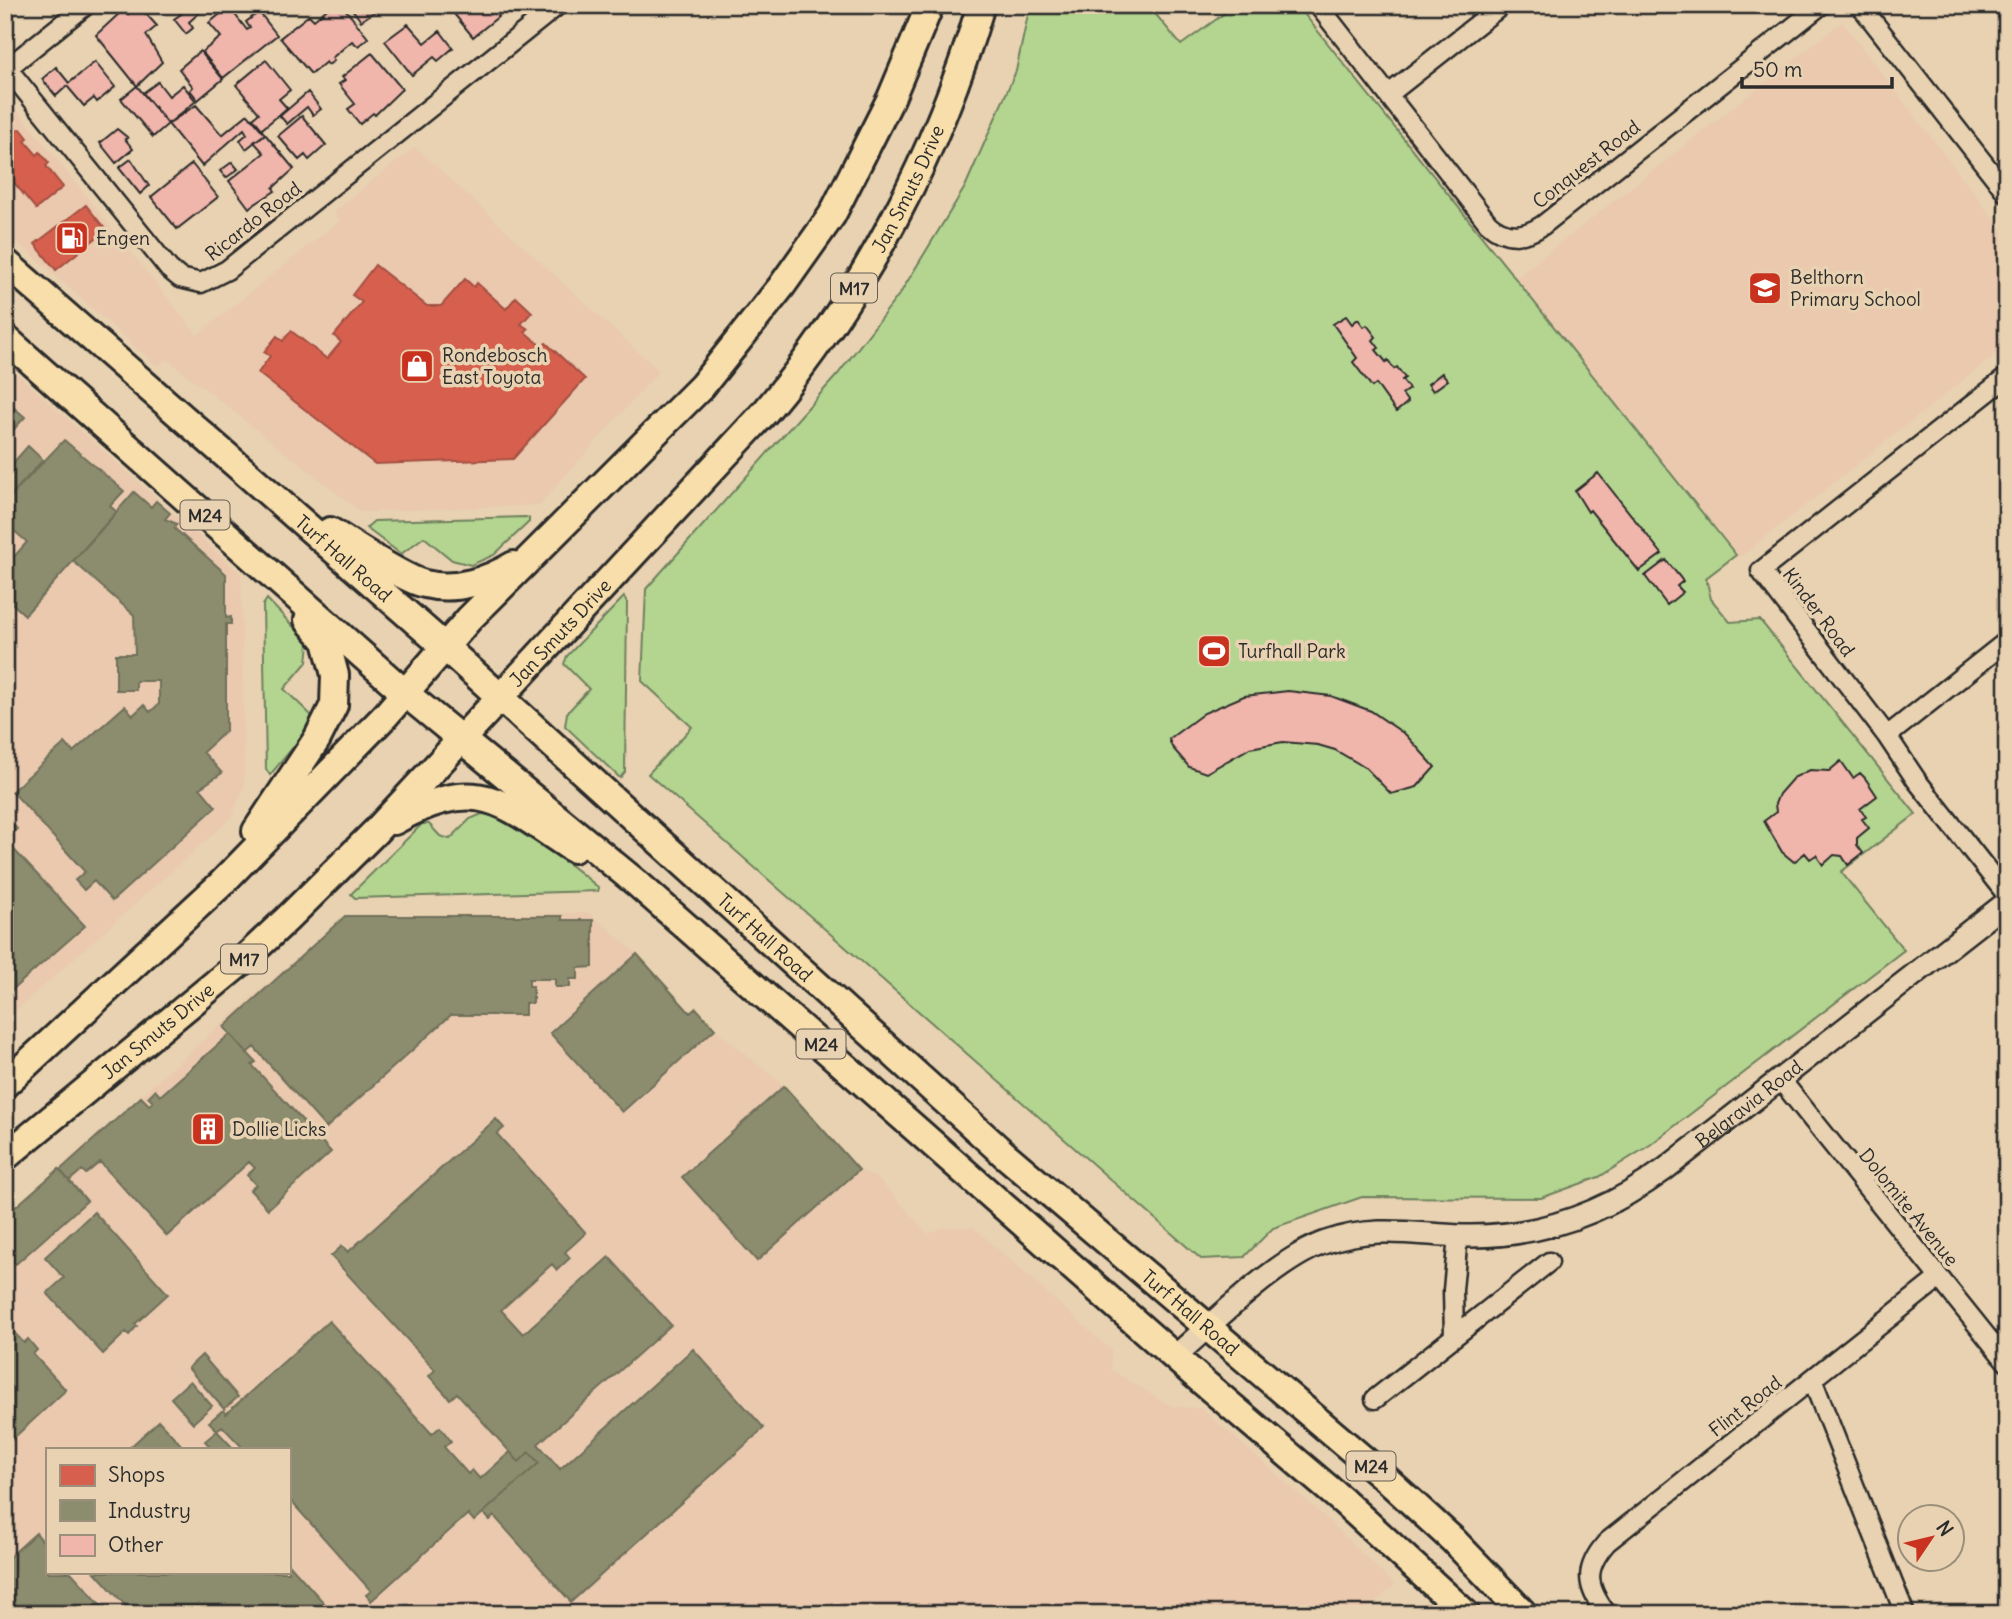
<svg xmlns="http://www.w3.org/2000/svg" width="2012" height="1619" viewBox="0 0 2012 1619" font-family="Delius,sans-serif">
<style>
.built{fill:#eac9af;fill-rule:evenodd}
.green{fill:#b3d590;stroke:#6f805e;stroke-width:2}
.shops{fill:#d6604d;stroke:#a35043;stroke-width:2}
.industry{fill:#8c8c6e;stroke:#6f6f5a;stroke-width:2}
.building{fill:#f0b5ab;stroke:#2b2b2b;stroke-width:2}
.lines{fill:none;stroke-linecap:round;stroke-linejoin:round}
.minor-casing{stroke:#2b2b2b;stroke-width:23}
.tertiary-casing{stroke:#2b2b2b;stroke-width:26}
.primary-casing{stroke:#2b2b2b;stroke-width:32}
.minor{stroke:#e8d2b1;stroke-width:18}
.tertiary{stroke:#e8d2b1;stroke-width:21}
.primary{stroke:#f8deab;stroke-width:26}
.labels{text-anchor:middle;dominant-baseline:central;stroke-width:7;stroke-linejoin:round;paint-order:stroke}
.shield{fill:#e8d2b1;stroke:#645d53;stroke-width:2}
.shield-label{font-size:18px;font-weight:bold;fill:#2b2b2b}
.street-label{font-size:19px;fill:#2b2b2b;stroke:#e8d2b1}
.poi-label{font-size:19px;fill:#2b2b2b;stroke:#e8d2b1;text-anchor:start}
</style>
<rect width="100%" height="100%" fill="#e8d2b1"/>
<filter id="ink" filterUnits="userSpaceOnUse"><feTurbulence type="fractalNoise" baseFrequency=".0143" numOctaves="2"/><feDisplacementMap in="SourceGraphic" scale="14" xChannelSelector="R" yChannelSelector="G"/><feConvolveMatrix kernelMatrix="1 2 1 2 8 2 1 2 1" color-interpolation-filters="sRGB"/></filter>
<g filter="url(#ink)">
<!-- built -->
<path class="built" d="M1842,22L2007,236V345L1740,557L1516,278Z
M5,105L17,110L197,335L341,220L334,212L415,147L659,371L539,505L361,512L167,359L157,366L11,236L9,220L5,218Z
M5,363L241,574L244,787L231,818L5,1020Z
M589,913L638,954L690,1012L696,1008L715,1029L784,1086L859,1170L879,1180L928,1234L945,1227H973L1111,1350V1370L1172,1407L1201,1408L1327,1519L1394,1585L1362,1614H5V1215L345,916ZM47,1449H289V1572H47Z"/>
<!-- green -->
<path class="green" d="M1030,5H1148L1181,45L1236,5H1297L1736,555L1706,578L1711,599L1730,622L1760,620L1916,814L1841,872L1904,950L1650,1145L1599,1177L1541,1198L1362,1197L1273,1228L1244,1257L1201,1259L648,774L692,727L642,681L646,589L838,374L901,292L965,187L1016,71Z
M525,517L529,518V522L494,555L471,565L452,560L424,537L401,554L366,528L374,521Z
M624,597L627,602L625,772L620,778L565,726L567,713L589,689L564,664L567,656Z
M267,599L309,643L307,662L284,689L313,717L305,733L270,775L266,769L263,605Z
M482,814C505,814 579,871 599,888L598,891L355,898L351,894L422,824H429L440,836L450,839L470,819Z"/>
<!-- shops -->
<path class="shops" d="M8,124L12,130L21,129L28,138L25,141L37,155L40,152L49,163L46,166L63,187L36,209L5,172V127Z
M86,205L106,230L56,270L35,244Z
M375,265L427,306H441L465,279L474,287L477,283L506,309L516,297L532,312L521,324L528,329L525,332L542,347L546,343L585,379L513,459L375,464L258,373L270,356L264,352L277,336L283,341L291,331L327,359L341,342L334,336L362,302L352,295Z"/>
<!-- industry -->
<path class="industry" d="M5,400L25,417L5,439Z
M64,440L124,491L110,506L117,512L25,615L5,597V567L27,542L5,523V502Z
M28,446L43,460L5,502V472Z
M134,492L151,507L156,501L170,513L165,519L177,524L174,528L226,574V618L231,617V624H226V731L203,752L222,773L200,788L216,807L112,901L94,881L84,890L75,880L85,872L12,791L65,743L73,752L125,706L133,715L144,705L150,712L159,704V681H136V690H116V654H135L134,615L73,561Z
M5,816L17,829L5,839Z
M5,840L85,926L5,996Z
M345,916H562V920H593V967L578,968V979H570V987H555V979H529V986H533V1003H525V1015H451L326,1128L254,1047L247,1053L224,1027Z
M637,954L690,1013L696,1008L715,1029L622,1112L550,1033Z
M230,1034L256,1062L252,1065L331,1152L268,1209L250,1190L256,1185L247,1175L255,1168L249,1162L167,1236L100,1162L86,1174L82,1170L69,1181L60,1170L141,1097L149,1105L153,1102L148,1097L155,1090L160,1096Z
M784,1086L859,1170L757,1261L682,1177Z
M496,1119L504,1128L497,1134L586,1233L565,1252L570,1258L557,1270L552,1264L501,1310L523,1334L609,1257L671,1325L538,1444L560,1469L693,1349L764,1428L571,1602L494,1516L490,1520L483,1513L539,1463L529,1452L519,1462L457,1393L450,1399L429,1376L435,1370L331,1256L342,1246L348,1252Z
M59,1169L87,1201L16,1264L5,1253V1216Z
M94,1212L168,1294L135,1324L137,1326L129,1335L126,1332L103,1354L47,1293L64,1278L45,1257Z
M329,1321L432,1434L440,1427L451,1441L444,1447L468,1474L472,1470L480,1479L510,1452L519,1462L529,1452L539,1463L474,1521L468,1514L371,1601L366,1595L371,1591L289,1499V1449H244L222,1426L217,1430L209,1422L223,1410L226,1414Z
M5,1323L24,1343L28,1339L37,1350L33,1354L66,1390L5,1446Z
M202,1355L238,1397L224,1409L188,1368Z
M190,1381L212,1406L193,1423L171,1398Z
M159,1421L185,1449H128Z
M217,1431L234,1449H212L205,1441Z
M36,1533L47,1546V1572H71L109,1614H5V1561Z
M289,1564L334,1614H133L95,1572H289Z"/>
<!-- building -->
<path class="building" d="M138,5L157,26L146,35L162,62L137,86L96,35L123,10L127,15Z
M174,5H208L189,22L193,28L186,34L174,19L181,14Z
M332,5H342L368,38L358,46L352,41L332,58L334,61L328,65L326,62L311,74L280,38L309,15L314,20Z
M349,5H384L361,21Z
M454,5H491L499,16L473,37L450,9Z
M229,7L247,30L250,28L246,22L259,12L277,35L223,78L202,52L221,37L209,23Z
M408,24L425,43L440,31L453,48L438,61L434,57L412,75L385,41Z
M200,51L223,79L198,100L190,90L193,87L179,69Z
M372,53L402,89L375,115L373,113L360,124L348,109L355,104L339,84L345,80L342,77Z
M266,60L290,90L279,99L287,108L262,129L253,118L259,113L236,85Z
M95,62L115,87L97,102L94,98L84,106L67,86L56,96L42,79L56,67L69,83Z
M158,82L169,96L183,85L196,101L168,124L143,93Z
M137,86L168,124L153,137L121,99Z
M308,92L321,109L313,115L307,107L287,124L280,116Z
M196,105L222,135L248,114L265,134L246,149L240,140L247,134L244,129L202,166L168,124Z
M302,116L326,145L309,160L305,155L299,160L278,136Z
M117,129L128,138L125,139L133,149L116,163L100,143Z
M265,134L294,169L273,188L275,191L249,208L229,181L264,153L254,142Z
M131,159L149,186L140,194L119,168Z
M232,162L238,169L226,178L220,171Z
M192,164L218,197L177,229L151,197Z
M1346,316L1352,324L1358,319L1364,327L1367,325L1376,337L1373,340L1379,348L1376,350L1386,362L1388,360L1394,369L1397,367L1405,378L1402,380L1409,389L1402,394L1408,402L1396,412L1376,384L1372,387L1353,362L1357,358L1333,324Z
M1442,373L1448,380L1433,391L1428,384Z
M1598,473L1662,554L1639,571L1590,510L1588,512L1575,491Z
M1666,560L1683,581L1677,586L1683,592L1667,605L1645,576Z
M1288,691L1331,696L1371,711L1406,735L1435,767L1417,787L1391,794L1366,768L1335,750L1318,745L1283,742L1250,748L1206,773L1189,767L1172,747L1169,739L1204,713L1244,696Z
M1841,761L1853,778L1860,773L1865,778L1877,796L1860,809L1866,817L1862,819L1869,828L1857,838V845L1863,853L1848,865L1842,856L1834,855L1823,865L1816,855L1810,859L1805,853L1794,862L1782,852L1764,821L1776,812L1775,804L1779,794L1793,778L1810,770L1829,771Z"/>
<g class="lines">
<!-- minor casing -->
<g class="minor-casing">
<path id="minor" d="M1318,5L1488,223C1505,239 1524,238 1543,225L1821,5
M1860,5L2007,193
M7,68L169,269L180,278L201,283L227,270L558,5
M5,70L86,5
M1389,94L1502,5
M2007,377L1761,571L1887,736L1917,781L2007,895
M1887,736L2007,641
M1780,1079L2007,1362
M1454,1336L1453,1290L1458,1236
M1812,1379L1905,1614
M1375,1399L1549,1262
M1607,1614C1585,1586 1584,1568 1607,1542L1939,1278"/>
</g>
<!-- tertiary casing -->
<g class="tertiary-casing">
<g id="tertiary">
<path id="s1" d="M1174,1357C1215,1322 1276,1259 1326,1242C1375,1225 1412,1234 1462,1236C1537,1238 1604,1214 1664,1170L2007,902"/>
</g>
</g>
<!-- primary casing -->
<g class="primary-casing">
<g id="primary">
<path id="s2" d="M5,262L445,647L1004,1154L1384,1477L1453,1540L1524,1614"/>
<path d="M5,338L405,693L639,885L1203,1382L1343,1501L1466,1614"/>
<path d="M330,531C352,544 403,579 425,584C455,592 489,580 514,565"/>
<path d="M394,821C479,774 500,801 573,849"/>
<path d="M256,831L317,739L334,705L335,675L326,641L308,620"/>
<path d="M5,1084L220,885L385,716L469,619L702,386L781,287L832,215L891,98L930,5"/>
<path id="s3" d="M5,1157L240,963L287,919L376,831L766,411C864,294 938,152 981,5"/>
</g>
</g>
<!-- minor -->
<use href="#minor" class="minor"/>
<!-- tertiary -->
<use href="#tertiary" class="tertiary"/>
<!-- primary -->
<use href="#primary" class="primary"/>
</g>
</g>
<!-- icons -->
<defs>
<g id="fuel-square" transform="scale(1.75)"><rect x="-9" y="-9" width="18" height="18" rx="4" fill="#c8321e" stroke="#e8d2b1"/><path d="M-5.5-6h7V0h2V4h1.3V-2.5L3-4.5l.8-.8L6-3V5H2.5V1h-1V6h-7ZM-4.2-4.7v3.2H.2V-4.7Z" fill="#fff"/></g>
<g id="school-square" transform="scale(1.75)"><rect x="-9" y="-9" width="18" height="18" rx="4" fill="#c8321e" stroke="#e8d2b1"/><path d="M0-5L7-2L0 1L-7-2ZM-4 1L0 2.5L4 1V4Q0 6-4 4Z" fill="#fff"/></g>
<g id="shop-square" transform="scale(1.75)"><rect x="-9" y="-9" width="18" height="18" rx="4" fill="#c8321e" stroke="#e8d2b1"/><path d="M-5-2.5h2.3a2.7 3.5 0 0 1 5.4 0H5L5.5 6h-11ZM-1.5-2.5h3a1.5 2.3 0 0 0-3 0Z" fill="#fff"/></g>
<g id="stadium-square" transform="scale(1.75)"><rect x="-9" y="-9" width="18" height="18" rx="4" fill="#c8321e" stroke="#e8d2b1"/><path d="M0-5a6.5 5 0 1 0 0 10a6.5 5 0 1 0 0-10ZM-3.5-1.8h7v3.6h-7Z" fill="#fff"/></g>
<g id="building-square" transform="scale(1.75)"><rect x="-9" y="-9" width="18" height="18" rx="4" fill="#c8321e" stroke="#e8d2b1"/><path d="M-4-6H4V6H1V3H-1V6H-4ZM-2.5-4.3h1.7v1.8h-1.7ZM.8-4.3h1.7v1.8H.8ZM-2.5-1h1.7V.8h-1.7ZM.8-1h1.7V.8H.8Z" fill="#fff"/></g>
</defs>
<g fill-rule="evenodd">
<use href="#fuel-square" x="72" y="238"/>
<use href="#school-square" x="1765" y="288"/>
<use href="#shop-square" x="417" y="366"/>
<use href="#stadium-square" x="1214" y="651"/>
<use href="#building-square" x="208" y="1129"/>
</g>
<g class="labels">
<!-- shield labels -->
<g class="shield">
<rect x="831" y="273.5" width="46" height="29" rx="5"/>
<rect x="180.5" y="500.5" width="49" height="29" rx="5"/>
<rect x="221" y="944.5" width="46" height="29" rx="5"/>
<rect x="796.5" y="1029.5" width="49" height="29" rx="5"/>
<rect x="1346.5" y="1451.5" width="49" height="29" rx="5"/>
</g>
<g class="shield-label">
<text x="854" y="288">M17</text>
<text x="205" y="515">M24</text>
<text x="244" y="959">M17</text>
<text x="821" y="1044">M24</text>
<text x="1371" y="1466">M24</text>
</g>
<!-- street labels -->
<g class="street-label">
<text transform="translate(1586 164) rotate(-38)">Conquest Road</text>
<text stroke="none"><textPath href="#s3" startOffset="1332">Jan Smuts Drive</textPath></text>
<text transform="translate(253 221) rotate(-38)">Ricardo Road</text>
<text stroke="none"><textPath href="#s2" startOffset="450">Turf Hall Road</textPath></text>
<text transform="translate(1819 612) rotate(53)">Kinder Road</text>
<text stroke="none"><textPath href="#s3" startOffset="765">Jan Smuts Drive</textPath></text>
<text stroke="none"><textPath href="#s2" startOffset="1017">Turf Hall Road</textPath></text>
<text stroke="none"><textPath href="#s3" startOffset="198">Jan Smuts Drive</textPath></text>
<text stroke="none"><textPath href="#s1" startOffset="653">Belgravia Road</textPath></text>
<text transform="translate(1909 1207) rotate(51)">Dolomite Avenue</text>
<text stroke="none"><textPath href="#s2" startOffset="1584">Turf Hall Road</textPath></text>
<text transform="translate(1745 1406) rotate(-38)">Flint Road</text>
</g>
<!-- poi labels -->
<g class="poi-label">
<text x="96" y="238">Engen</text>
<text x="1790" y="277">Belthorn<tspan x="1790" dy="22">Primary School</tspan></text>
<text x="442" y="355">Rondebosch<tspan x="442" dy="22">East Toyota</tspan></text>
<text x="1238" y="651">Turfhall Park</text>
<text x="232" y="1129">Dollie Licks</text>
</g>
</g>
<!-- margin -->
<rect width="2012" height="1619" fill="none" stroke="#e8d2b1" stroke-width="28"/>
<rect x="14" y="14" width="1984" height="1591" fill="none" stroke="#2b2b2b" stroke-width="2.5" filter="url(#ink)"/>
<!-- legend -->
<rect x="46" y="1448" width="245" height="126" fill="#e8d2b1" stroke="#9c8f7b" stroke-width="2"/>
<rect x="60" y="1465" width="35" height="21" fill="#d6604d" stroke="#9c8f7b" stroke-width="2"/>
<text x="108" y="1482" font-size="21" fill="#2b2b2b">Shops</text>
<rect x="60" y="1500" width="35" height="21" fill="#8c8c6e" stroke="#9c8f7b" stroke-width="2"/>
<text x="108" y="1518" font-size="21" fill="#2b2b2b">Industry</text>
<rect x="60" y="1535" width="35" height="21" fill="#f0b5ab" stroke="#9c8f7b" stroke-width="2"/>
<text x="108" y="1552" font-size="21" fill="#2b2b2b">Other</text>
<!-- north arrow -->
<g transform="translate(1931 1538) rotate(55)"><circle r="33" fill="#e8d2b1" stroke="#9c8f7b" stroke-width="2"/>
<path d="M0-5L12 26L0 18L-12 26Z" fill="#c8321e"/>
<text y="-10" font-size="19" font-weight="bold" text-anchor="middle" fill="#2b2b2b">N</text>
</g>
<!-- scale -->
<path d="M1742 77v10h150v-10" fill="none" stroke="#2b2b2b" stroke-width="3.5"/>
<text x="1753" y="77" font-size="21" fill="#2b2b2b" stroke="#e8d2b1" stroke-width="5" paint-order="stroke">50 m</text>
</svg>
